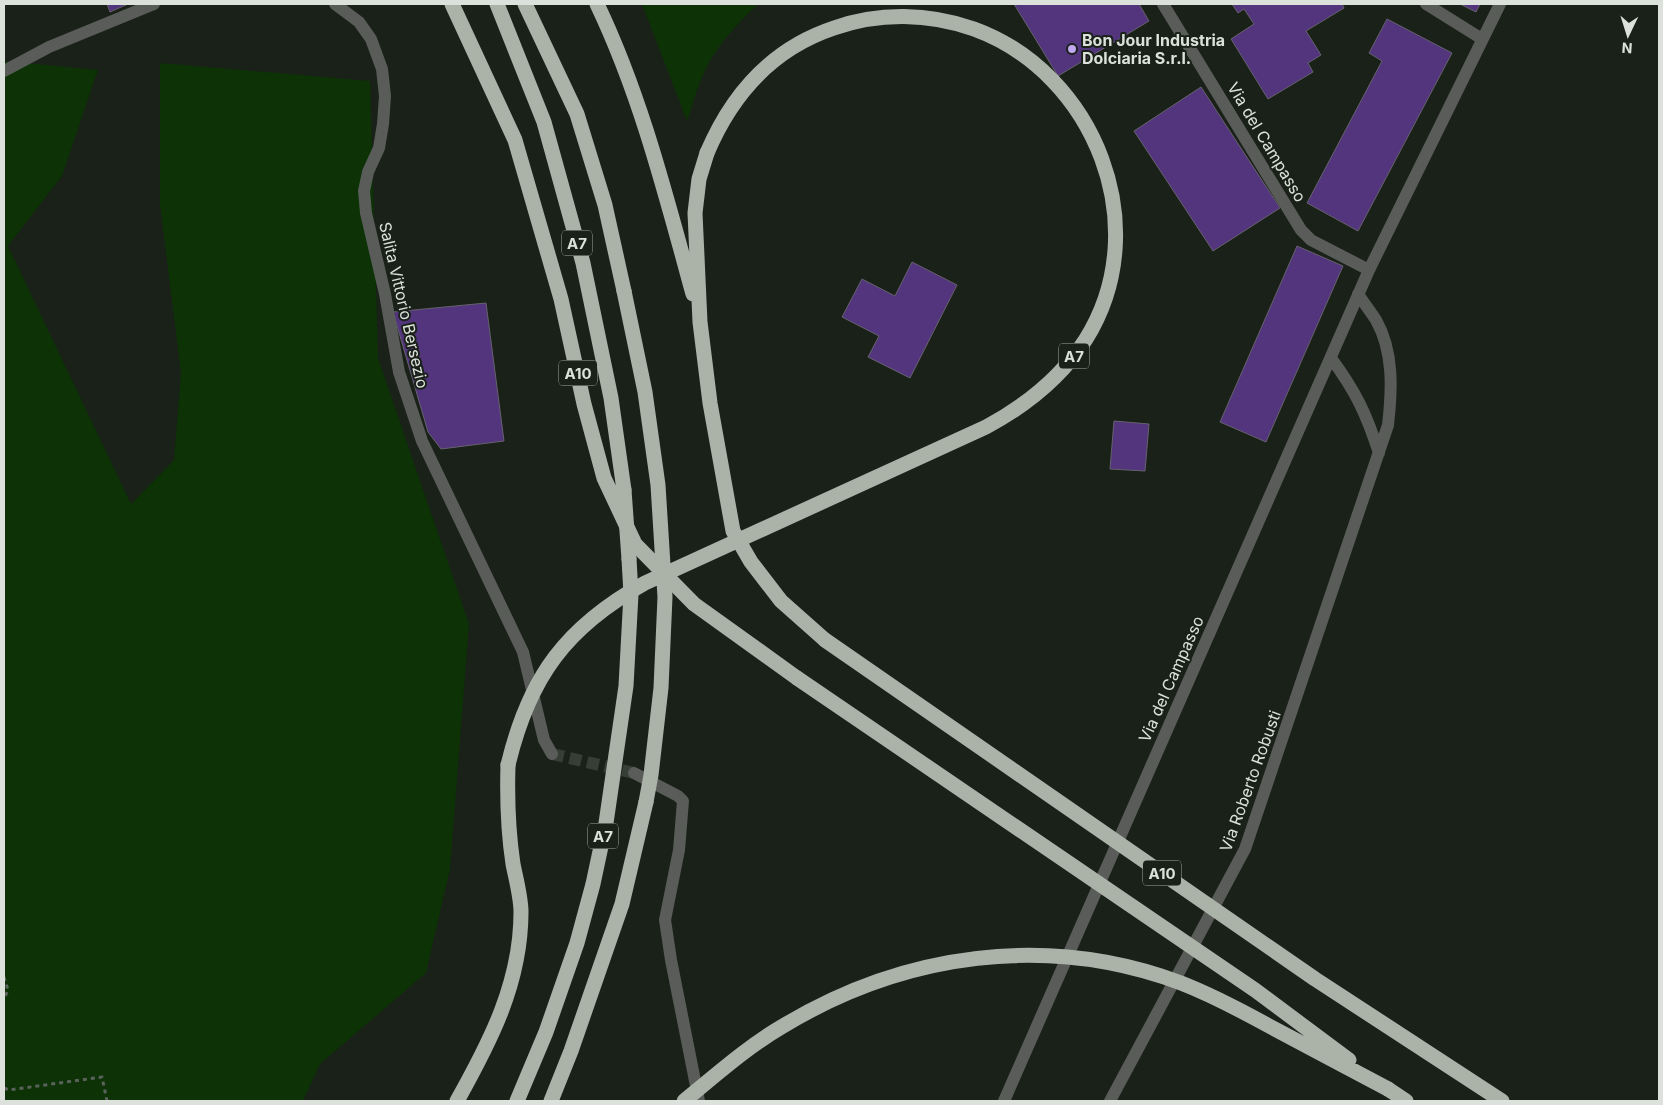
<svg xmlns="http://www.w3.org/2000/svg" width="1663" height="1105" viewBox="0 0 1663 1105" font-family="Inter,sans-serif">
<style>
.green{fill:#0c3206}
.building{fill:#52357c;stroke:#66626d}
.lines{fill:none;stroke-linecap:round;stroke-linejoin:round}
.minor-tunnel{stroke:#373e36;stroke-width:12;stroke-dasharray:12 6;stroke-linecap:butt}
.path{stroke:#5b625b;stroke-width:3;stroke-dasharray:4 4;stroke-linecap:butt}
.minor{stroke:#595c58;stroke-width:12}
.motorway{stroke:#abb3a9;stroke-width:15}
.motorway-bridge{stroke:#abb3a9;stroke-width:15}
.poi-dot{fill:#c2a8f2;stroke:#1a2119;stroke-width:2}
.labels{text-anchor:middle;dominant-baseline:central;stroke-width:4;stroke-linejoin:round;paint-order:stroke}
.shield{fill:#1a2119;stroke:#a2a7a2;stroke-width:1}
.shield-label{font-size:15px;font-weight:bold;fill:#dce1dc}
.poi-label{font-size:16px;font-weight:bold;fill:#dce1dc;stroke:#1a2119;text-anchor:start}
.street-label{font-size:16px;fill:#dce1dc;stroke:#1a2119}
</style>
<rect width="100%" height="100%" fill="#1a2119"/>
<!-- green -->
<path class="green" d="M642,4H758C736,25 714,48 702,77C696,91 692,107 687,121Z
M4,61L98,70L62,176L8,246L131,504L174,460L181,373L160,204V63L370,81L378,358L469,624L450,869L426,973L320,1064L303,1101H4Z"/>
<!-- building -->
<path class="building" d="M107,4H128L110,12Z
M1014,4H1139L1149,21L1058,76Z
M1232,4H1342L1344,8L1306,31L1321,55L1308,63L1313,72L1268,99L1231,39L1254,24L1244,9L1238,13Z
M1460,4H1480L1476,12Z
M1387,19L1452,53L1358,231L1307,203L1382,61L1369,53Z
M1201,87L1280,208L1213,251L1134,131Z
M1297,246L1343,266L1266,442L1220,422Z
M912,262L957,285L910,378L868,357L879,336L842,317L862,279L895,296Z
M486,303L504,441L441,449L428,432L393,312Z
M1114,421L1149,424L1145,471L1110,469Z"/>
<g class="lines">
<!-- minor-tunnel -->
<path class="minor-tunnel" d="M552,754L634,773"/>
<!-- path -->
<path class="path" d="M4,977L8,990L4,999
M4,1088L9,1090L102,1077L107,1101"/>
<!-- minor -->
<path class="minor" d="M335,4L359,22L371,39L382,69L385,96L383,124L379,148L368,172L364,191L366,213L385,294L399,372L422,441L523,652L544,740L552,754
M1163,4L1301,230L1311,240L1369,270
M1426,4L1482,39
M4,71L49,47L154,4
M1331,358C1356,392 1366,413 1379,453
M634,773L678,796L683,801L679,850L665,920L671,960L699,1101
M1004,1101L1369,270L1500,4
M1110,1101L1245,849L1388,425C1392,390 1394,352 1376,320C1370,311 1364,303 1358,294"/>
<!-- motorway -->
<path class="motorway" d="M452,4L515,140L561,299L584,404L604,478L635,544L694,604L797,678
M497,4L544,122L583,263L611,398L624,490
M525,4L577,114L605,205L624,291
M597,4C641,96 666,196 693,294
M707,153L699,179L695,213L700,322L710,403L733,531L751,562L781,601L825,640
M1388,1089L1406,1101
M457,1101C490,1042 521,983 521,912C521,897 516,879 513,864C508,831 507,798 508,765
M517,1101L546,1032L577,943L593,884L606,823L626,686L631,594L629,559
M551,1101L571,1051L622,904L646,802"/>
<!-- motorway-bridge -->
<path class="motorway-bridge" d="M624,291L645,392L658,485L665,597L661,688L651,775L646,802
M624,490L629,559
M825,640L1315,979L1502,1101
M797,678L1255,990L1349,1060
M508,765C529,677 566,627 645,583L986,427C1027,405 1061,378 1086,339C1156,227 1095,73 974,29C929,13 879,12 834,28C771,49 732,94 707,153
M684,1101C716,1075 747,1047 783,1026C904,953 1047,933 1181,983C1212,995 1242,1011 1271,1027C1310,1048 1349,1068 1388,1089"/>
</g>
<!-- markers -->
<circle class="poi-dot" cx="1072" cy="49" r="5"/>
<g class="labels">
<!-- shield labels -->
<g class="shield">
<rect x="562" y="230.5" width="30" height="25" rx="4"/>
<rect x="1059" y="343.5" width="30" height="25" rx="4"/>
<rect x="559" y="360.5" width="38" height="25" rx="4"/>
<rect x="588" y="823.5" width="30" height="25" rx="4"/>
<rect x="1143" y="860.5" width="38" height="25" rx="4"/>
</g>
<g class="shield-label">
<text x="577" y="243">A7</text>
<text x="1074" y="356">A7</text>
<text x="578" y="373">A10</text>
<text x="603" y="836">A7</text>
<text x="1162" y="873">A10</text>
</g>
<!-- poi labels -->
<g class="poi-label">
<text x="1082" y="40">Bon Jour Industria<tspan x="1082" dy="18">Dolciaria S.r.l.</tspan></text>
</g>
<!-- street labels -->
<g class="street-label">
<text transform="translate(1267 142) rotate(59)">Via del Campasso</text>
<text transform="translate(404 305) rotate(77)">Salita Vittorio Bersezio</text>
<text transform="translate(1171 679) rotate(-66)">Via del Campasso</text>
<text transform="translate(1250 781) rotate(-70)">Via Roberto Robusti</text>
</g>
</g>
<!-- border -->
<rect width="1663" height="1105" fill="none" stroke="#dce1dc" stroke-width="10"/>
<!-- north arrow -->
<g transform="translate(1628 35) rotate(184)" stroke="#1a2119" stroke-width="4" paint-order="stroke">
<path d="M0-4L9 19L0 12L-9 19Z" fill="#dce1dc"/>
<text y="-8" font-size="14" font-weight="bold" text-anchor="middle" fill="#dce1dc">N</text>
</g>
</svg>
